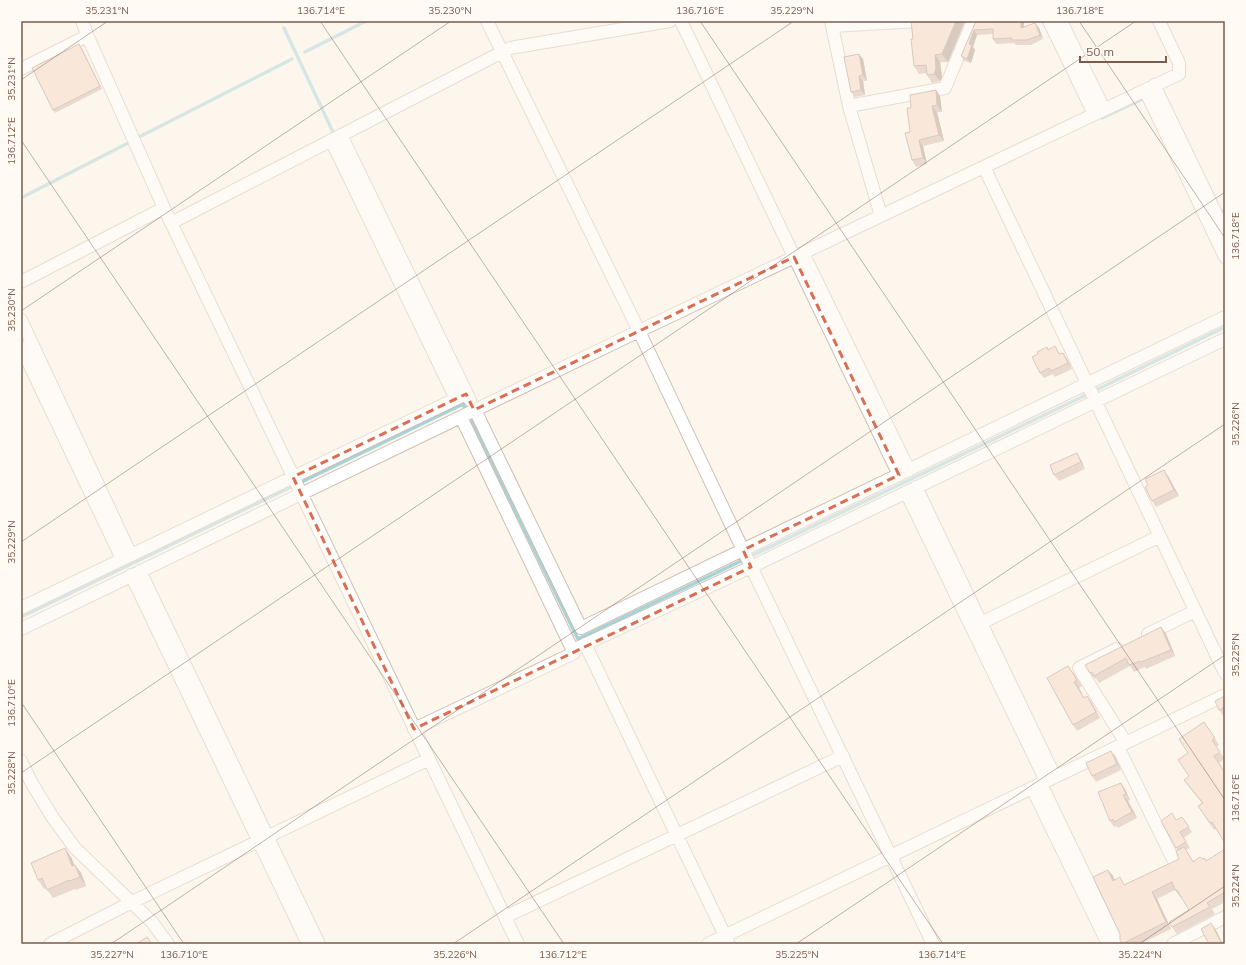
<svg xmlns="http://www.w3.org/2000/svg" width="1246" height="965" viewBox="0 0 1246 965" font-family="Mulish,sans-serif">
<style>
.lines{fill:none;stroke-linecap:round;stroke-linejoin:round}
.stream{stroke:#a5d3da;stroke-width:3.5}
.street-casing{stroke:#d1beb0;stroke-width:14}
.street{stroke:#fff;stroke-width:12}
.wall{fill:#d1b7a8}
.shaded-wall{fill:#aa9588}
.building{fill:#f3d5c3;stroke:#aa9588}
.marked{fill:none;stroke:#dc6d51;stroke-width:3;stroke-dasharray:8 5;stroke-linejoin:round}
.ticks{fill:none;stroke:#7a5c4d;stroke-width:1;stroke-opacity:0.45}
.neatline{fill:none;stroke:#7a5c4d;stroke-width:1.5}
.ticks-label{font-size:10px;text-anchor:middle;fill:#7a5c4d}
</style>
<rect width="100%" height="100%" fill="#fdf6ec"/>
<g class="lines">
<!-- stream -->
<path class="stream" d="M284,28L333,132
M305,52L366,21
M1102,118L1143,99
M139,137L292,59
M21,198L130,142
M1222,211L1225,210
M21,335L26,345
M1096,390L1225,327
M470,418L578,639L743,560
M751,556L1086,395
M21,617L463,404L465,408"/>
<!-- street casing -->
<g class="street-casing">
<path id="street" d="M82,21L88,37L164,208L518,944
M487,21L639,331L743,550L933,944
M681,21L899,475
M831,21L849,106L881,216
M1049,21L1094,114
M1061,21L1104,109
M832,26L919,21
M21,69L87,36
M1154,85L1225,232
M1145,90L1225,257
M849,106L945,88L973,21
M341,135L470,400
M331,140L456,399
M984,167L1225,673
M171,223L510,48L670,21
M803,253L909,470
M21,282L164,208
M21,320L131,555
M21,347L122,559
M475,410L581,628L1225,317
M916,487L1055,777
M906,492L1046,781
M140,571L319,944
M131,575L308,944
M21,608L466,394
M981,623L1160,536
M21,629L639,331L1179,74V63L1159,21
M1148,634L1195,611
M585,644L729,944
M1117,649L1079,668L1126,743
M573,650L751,567L1225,339
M414,729L574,653L461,417
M1118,747L1173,859
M21,761L31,782L53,818L75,848L152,922L168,944
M1041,784L1118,944
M1032,788L1108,944
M505,917L843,756
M50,944L132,902L429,759
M708,944L1225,695
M1173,944L1225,917"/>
</g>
<!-- street -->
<use href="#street" class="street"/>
</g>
<!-- wall -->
<path class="wall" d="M911,21H965L948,62H940L942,77L940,81L932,83L927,75V73L919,74L914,66L913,39Z
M976,21H1024V27L1039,28L1043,39L1031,45H1016L1014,43L996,44L993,39V34L977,35L973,47L975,50L971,63L964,61L961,56Z
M81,47L102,89L55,113L53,110Z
M863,59L867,81H863L865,95L855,97L851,92Z
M936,90L940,96L942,112H937L944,141L923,146L927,164L916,167L912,160L910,132Z
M1047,347L1048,349L1059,352L1060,354L1063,353L1067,359L1072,369L1055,377L1053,374L1044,378L1040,373L1038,354Z
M1081,460L1085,469L1059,481L1054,475Z
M1168,476L1179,496L1156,507L1152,501L1148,485Z
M1161,627L1166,634L1175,656L1146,669L1145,667L1134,672L1130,666L1099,683L1096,678L1095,679L1090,673Z
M1073,672L1082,686L1079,688L1084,698L1092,703L1100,718L1077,731L1073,725Z
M1225,696V716L1224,717L1219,710Z
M1204,722L1219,745L1216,747L1225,759L1219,763L1225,773V843L1216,829L1214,830L1198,806L1202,803L1189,787L1184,780L1189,776L1188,753Z
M1111,751L1115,757L1121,770L1096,782L1092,776Z
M1125,789L1130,800L1128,801L1137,818L1118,828L1117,826L1114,827L1110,821Z
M1182,817L1192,832L1184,838L1190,848L1186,850L1193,861L1202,859L1207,860L1225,849V902L1212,909L1215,914L1177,934L1172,927L1189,910L1181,897H1180L1175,890L1157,899L1171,929L1140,944H1122L1108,870L1114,880L1125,885L1179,859L1178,850L1176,848L1177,820Z
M71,857L74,865L81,873L86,886L76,890L75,889L53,898L46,888L44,889L38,880Z"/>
<!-- shaded-wall -->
<path class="shaded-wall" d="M956,21H965L948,62L942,54Z
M1021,21H1024V33L1021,28Z
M1035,23L1039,28L1043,39L1040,35Z
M974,30L977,35L973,47L975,50L971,63L967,59L969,44Z
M79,44L81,47L102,89L100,86Z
M859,54L863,59L867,81L863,75Z
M935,55L940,62L942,77L940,81L934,74Z
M859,76L863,81L865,95L861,90Z
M936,90L940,96L942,112L937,105Z
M932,106L937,112L944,141L939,135Z
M919,140L923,146L927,164L923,158Z
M1063,353L1067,359L1072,369L1068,363Z
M1077,453L1081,460L1085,469L1081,462Z
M1164,470L1168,476L1179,496L1174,490Z
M1161,627L1166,634L1175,656L1171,650Z
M1074,682L1079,688L1088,705L1084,698Z
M1087,696L1092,703L1100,718L1096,712Z
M1111,751L1115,757L1121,770L1117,764Z
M1121,783L1125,789L1130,800L1126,794Z
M1123,795L1128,801L1137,818L1132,812Z
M65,848L71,857L78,874L72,866Z
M75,865L81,873L86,886L80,877Z
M1108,870L1113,876L1118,887L1113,881Z
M1152,892L1157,899L1171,929L1166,922Z
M1211,923L1216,930L1223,944H1222Z"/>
<!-- building -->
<path class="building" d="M911,21H956L942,54L935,55L936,69L934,74L927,75L926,65L914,66L911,39H913Z
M976,21H1021V28L1035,23L1040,35L1027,40H1012V38L993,39V29L974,30L969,44L972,45L967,59L961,56Z
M79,44L100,86L53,110L32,68Z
M859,54L863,75L859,76L861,90L851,92L844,57Z
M936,90L937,105L932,106L939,135L919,140L923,158L912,160L905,133L910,132L907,108H911L910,95Z
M1055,346L1059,354L1063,353L1068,363L1051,371L1049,368L1040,373L1032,357L1038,354L1037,352L1047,347L1048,350Z
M1077,453L1081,462L1054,475L1050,465Z
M1164,470L1174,490L1152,501L1145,487L1148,485L1145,479Z
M1161,627L1171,650L1141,662L1140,661L1129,665L1126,658L1094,676L1092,672L1090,673L1085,665Z
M1068,666L1077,680L1074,682L1084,698L1087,696L1096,712L1073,725L1047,678Z
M1225,696V707L1219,710L1215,701Z
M1204,722L1215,738L1212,740L1220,752L1214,756L1225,773V817L1223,819L1225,822V843L1212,822L1210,823L1198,806L1203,803L1184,780L1189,776L1178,760L1188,753L1179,739Z
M1111,751L1117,764L1092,776L1086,763Z
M1121,783L1126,794L1123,795L1132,812L1114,822L1113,819L1110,821L1098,792Z
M1172,813L1176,820L1182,817L1189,827L1180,832L1186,842L1176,848L1161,821Z
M1184,847L1193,862L1200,857L1202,859L1204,858L1206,861L1225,849V892L1207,903L1210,907L1172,927L1169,922L1189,910L1177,890H1175L1172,882L1152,892L1166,922L1122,944L1120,940V934L1093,877L1108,870L1113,881L1120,877L1124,885L1179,859L1176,851Z
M65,848L72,866L75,865L80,877L70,881L69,880L47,890L42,878L38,880L31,863Z
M1211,923L1222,944L1225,943V944H1209L1201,929Z
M147,937L152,944H136Z"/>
<!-- marked area -->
<path d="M0 0H1246V965H0ZM794,257L899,475L743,550L751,567L414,729L293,477L466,394L474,410Z" fill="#fdf6ec" fill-opacity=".55" fill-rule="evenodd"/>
<path class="marked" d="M794,257L899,475L743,550L751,567L414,729L293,477L466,394L474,410Z"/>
<!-- ticks -->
<path class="ticks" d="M320,21L943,944M700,21L1225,800M1079,21L1225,238M21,80L108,21M21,140L564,944M21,311L451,21M21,542L794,21M21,702L184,944M21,773L1136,21M111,944L1225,192M453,944L1225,424M796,944L1225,655M1139,944L1225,886"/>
<!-- border -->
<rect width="1246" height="965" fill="none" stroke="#fffaf3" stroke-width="44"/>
<!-- scale -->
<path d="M1080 56v6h86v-6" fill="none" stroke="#7a5c4d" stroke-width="2"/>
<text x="1086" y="56" font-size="12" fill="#7a5c4d" stroke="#fffaf3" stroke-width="3" paint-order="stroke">50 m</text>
<rect x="22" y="22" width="1202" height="921" class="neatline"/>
<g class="ticks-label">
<text x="107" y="14">35.231°N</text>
<text x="321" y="14">136.714°E</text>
<text x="450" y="14">35.230°N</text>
<text x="700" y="14">136.716°E</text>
<text x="792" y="14">35.229°N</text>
<text x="1080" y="14">136.718°E</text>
<text transform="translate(11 79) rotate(-90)" y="4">35.231°N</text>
<text transform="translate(11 141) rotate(-90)" y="4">136.712°E</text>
<text transform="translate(1235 236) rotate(-90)" y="4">136.718°E</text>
<text transform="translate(11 310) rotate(-90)" y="4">35.230°N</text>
<text transform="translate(1235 424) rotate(-90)" y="4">35.226°N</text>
<text transform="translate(11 542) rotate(-90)" y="4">35.229°N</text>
<text transform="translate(1235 655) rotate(-90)" y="4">35.225°N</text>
<text transform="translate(11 703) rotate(-90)" y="4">136.710°E</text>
<text transform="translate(11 773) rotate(-90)" y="4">35.228°N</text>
<text transform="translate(1235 798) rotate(-90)" y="4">136.716°E</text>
<text transform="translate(1235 886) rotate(-90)" y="4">35.224°N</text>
<text x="112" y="958">35.227°N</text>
<text x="184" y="958">136.710°E</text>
<text x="455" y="958">35.226°N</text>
<text x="563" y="958">136.712°E</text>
<text x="797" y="958">35.225°N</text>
<text x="942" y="958">136.714°E</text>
<text x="1140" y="958">35.224°N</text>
</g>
</svg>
